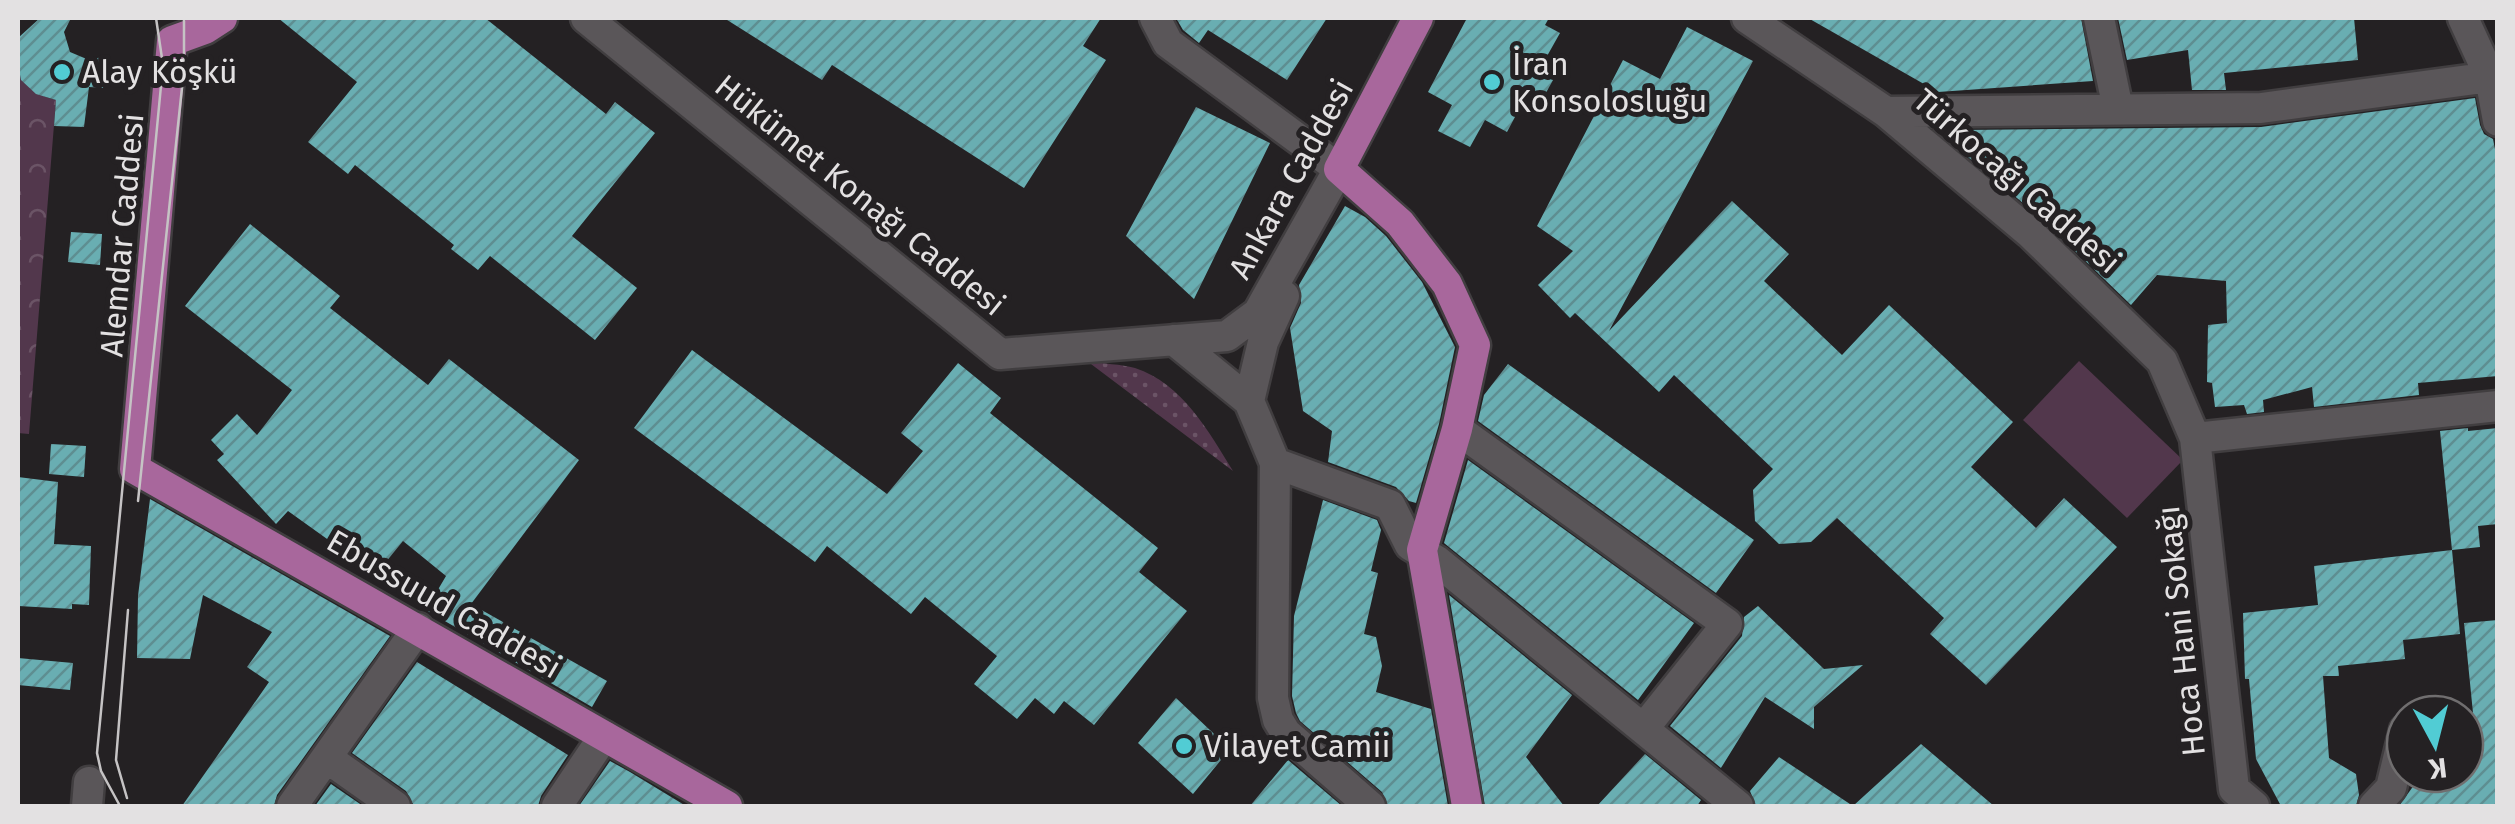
<svg xmlns="http://www.w3.org/2000/svg" width="2515" height="824" viewBox="0 0 2515 824" font-family="'Fira Sans',sans-serif">
<style>
.grass{fill:url(#grass-dots)}
.park{fill:url(#park-crowns)}
.pitch{fill:#52374c}
.building{fill:url(#building-hatch)}
.lines{fill:none;stroke-linecap:round;stroke-linejoin:round}
.minor-casing{stroke:#413e40;stroke-width:35}
.major-casing{stroke:#413e40;stroke-width:35}
.minor{stroke:#5a5659;stroke-width:30}
.major{stroke:#a8679c;stroke-width:30}
.tram{stroke:#c5c3c4;stroke-width:2.5}
.poi-dot{fill:#51ccd4;stroke:#242123;stroke-width:4}
.labels{text-anchor:middle;dominant-baseline:central;stroke-width:10;stroke-linejoin:round;paint-order:stroke}
.poi-label{font-size:32px;fill:#e3e1e2;stroke:#242123;text-anchor:start}
.street-label{font-size:32px;fill:#e3e1e2;stroke:#242123}
</style>
<defs>
<pattern id="grass-dots" width="8" height="8" patternUnits="userSpaceOnUse" patternTransform="scale(2.5)"><rect width="8" height="8" fill="#52374c"/><path d="M2 2h.1M6 6h.1" fill="none" stroke="#6b5466" stroke-width="1.8" stroke-linecap="round"/></pattern>
<pattern id="park-crowns" width="20" height="18" patternUnits="userSpaceOnUse" patternTransform="scale(2.5)"><rect width="20" height="18" fill="#52374c"/><path d="M2 6a3 3 0 1 1 6 0M12 15a3 3 0 1 1 6 0" fill="none" stroke="#6b5466"/></pattern>
<pattern id="building-hatch" width="6" height="6" patternUnits="userSpaceOnUse" patternTransform="scale(2.5)"><rect width="6" height="6" fill="#69aeb2"/><path d="M-1 1l2-2M0 6l6-6M5 7l2-2" fill="none" stroke="#5e8e91"/></pattern>
</defs>
<rect width="100%" height="100%" fill="#242123"/>
<!-- grass -->
<path class="grass" d="M1087,361C1103,364 1121,364 1135,368C1182,383 1209,432 1233,471Z"/>
<!-- park -->
<path class="park" d="M18,64C23,87 34,94 56,100L29,434L18,433Z"/>
<!-- pitch -->
<path class="pitch" d="M2079,361L2183,460L2127,518L2023,420Z"/>
<!-- building -->
<path class="building" d="M40,18H71L64,32L70,52L89,60L106,56L103,88L89,87L84,127L54,126L56,100L36,94L21,80L18,64V38Z
M278,18H485L606,114L615,102L655,133L572,236L637,288L595,340L490,256L478,270L451,249L454,245L355,165L348,174L308,142L357,82Z
M724,18H1101L1083,46L1106,60L1024,188L832,65L822,80Z
M1176,18H1327L1287,80L1208,30L1199,43L1183,30Z
M1467,18H1549L1545,25L1560,33L1542,65L1557,73L1538,107L1524,100L1507,132L1485,120L1470,147L1438,131L1452,105L1428,92Z
M1808,18H2081L2093,81L1938,92Z
M2118,18H2354L2358,60L2224,73L2226,90H2192L2188,50L2127,60Z
M1687,27L1753,61L1609,331L1732,201L1789,254L1764,281L1842,355L1889,305L2013,422L1971,467L2036,528L2064,498L2117,547L1986,685L1930,634L1944,618L1837,518L1811,542L1779,544L1755,521L1753,490L1773,469L1674,375L1659,392L1575,313L1570,318L1538,285L1573,251L1537,226L1623,60L1660,79Z
M2475,98L2480,125L2484,134L2493,139L2498,165V376L2418,383L2419,395L2314,407L2312,387L2263,400L2264,412L2247,414L2244,405L2215,407L2212,383L2207,382L2208,325L2227,323L2226,281L2157,275L2131,305L2042,219L1962,152V130L2261,127Z
M1196,107L1270,143L1194,299L1126,236Z
M1345,206L1365,217L1386,236L1422,282L1455,347L1439,424L1416,503L1409,501L1396,487L1328,462L1332,431L1303,411L1290,328L1301,303L1299,285Z
M250,224L340,296L330,308L428,385L449,359L579,460L471,604L607,681L592,707L426,610L446,576L403,541L376,574L288,511L276,524L217,460L224,454L211,440L237,414L257,435L292,390L185,306Z
M71,232L102,234L100,265L68,262Z
M692,350L887,494L923,451L901,433L958,363L1001,398L990,413L1158,548L1139,572L1187,611L1094,725L1064,701L1054,714L1035,698L1017,719L974,684L997,656L925,597L911,614L827,546L815,562L634,428Z
M1508,364L1754,540L1716,593L1478,421L1484,395Z
M2468,428V431L2498,428V524L2478,526L2480,547L2452,550L2440,431Z
M51,444L86,446L84,477L49,474Z
M1468,460L1694,623L1638,700L1444,543Z
M18,477L58,482L54,544L91,546L89,605L72,604V609L18,606Z
M150,499L390,636L277,795L274,806H182L269,682L247,667L272,632L203,595L190,659L137,658L138,596Z
M1323,500L1377,520L1381,530L1371,571L1378,573L1364,634L1376,637L1382,666L1376,692L1431,709L1448,806H1388L1382,792L1300,721L1296,713L1292,696L1294,616Z
M2452,550L2460,634L2403,640L2405,659L2338,666L2339,676H2323L2329,758L2356,774L2359,795L2356,806H2281L2256,759L2249,679H2245L2243,613L2318,605L2314,566Z
M1449,595L1572,695L1526,757L1564,806H1485Z
M1758,606L1824,669L1863,665L1814,707V729L1765,697L1721,768L1670,726L1742,636L1744,617Z
M2498,620V804L2399,806L2422,774H2465V725L2475,733L2464,623Z
M18,658L73,663L70,690L18,685Z
M417,662L568,755L541,796L538,806H414L406,791L352,753Z
M1176,698L1230,749L1193,794L1138,743Z
M1921,744L1994,806H1756L1750,791L1779,757L1853,806Z
M1645,754L1701,800L1697,806H1597Z
M1288,760L1342,806H1250Z
M610,761L630,772L686,806H579Z
M331,784L363,806H315Z"/>
<g class="lines">
<!-- minor casing -->
<g class="minor-casing">
<path id="minor" d="M586,18L1000,354L1227,336L1258,313L1339,169L1168,43L1155,18
M1747,18L1886,112L2030,233L2162,361L2195,438L2234,789L2254,806
M2099,18L2118,109
M2463,18L2490,77L2498,121
M1886,112L2261,108L2498,76
M1174,340L1249,401L1275,463L1273,698L1278,720L1286,733L1370,806
M1249,401L1263,342L1284,296
M1457,429L1727,624L1644,728
M2195,438L2498,406
M1275,463L1390,505L1410,545L1437,561L1738,806
M327,758L395,806
M87,806L89,782
M292,806L418,628
M557,806L604,736
M2374,806L2391,788L2405,730"/>
</g>
<!-- major casing -->
<g class="major-casing">
<path id="major" d="M222,18L205,29L172,41L135,469L727,806
M1418,18L1339,169L1400,223L1447,284L1475,345L1457,429L1422,550L1467,806"/>
</g>
<!-- minor -->
<use href="#minor" class="minor"/>
<!-- major -->
<use href="#major" class="major"/>
<!-- tram -->
<path class="tram" d="M138,501L184,69V18
M127,798L116,760L128,610
M120,806L101,771L97,753L163,65L156,18"/>
</g>
<!-- markers -->
<g class="poi-dot">
<circle cx="62" cy="72" r="10"/>
<circle cx="1492" cy="82" r="10"/>
<circle cx="1184" cy="746" r="10"/>
</g>
<g class="labels">
<!-- poi labels -->
<g class="poi-label">
<text x="1512" y="64">İran<tspan x="1512" dy="37">Konsolosluğu</tspan></text>
<text x="82" y="72">Alay Köşkü</text>
<text x="1204" y="746">Vilayet Camii</text>
</g>
<!-- street labels -->
<g class="street-label">
<text transform="translate(1291 179) rotate(-61)">Ankara Caddesi</text>
<text transform="translate(2017 181) rotate(41)">Türkocağı Caddesi</text>
<text transform="translate(860 195) rotate(39)">Hükümet Konağı Caddesi</text>
<text transform="translate(122 235) rotate(-85)">Alemdar Caddesi</text>
<text transform="translate(444 604) rotate(30)">Ebussuud Caddesi</text>
<text transform="translate(2181 631) rotate(-96)">Hoca Hani Sokağı</text>
</g>
</g>
<!-- border -->
<rect width="2515" height="824" fill="none" stroke="#e3e1e2" stroke-width="40"/>
<!-- north arrow -->
<g transform="translate(2435 744) rotate(173)"><circle r="48" fill="#242123" stroke="#706e6f" stroke-width="2.5"/>
<path d="M0-8L18 38L0 25L-18 38Z" fill="#51ccd4"/>
<text y="-15" font-size="28" font-weight="bold" text-anchor="middle" fill="#e3e1e2">K</text>
</g>
</svg>
